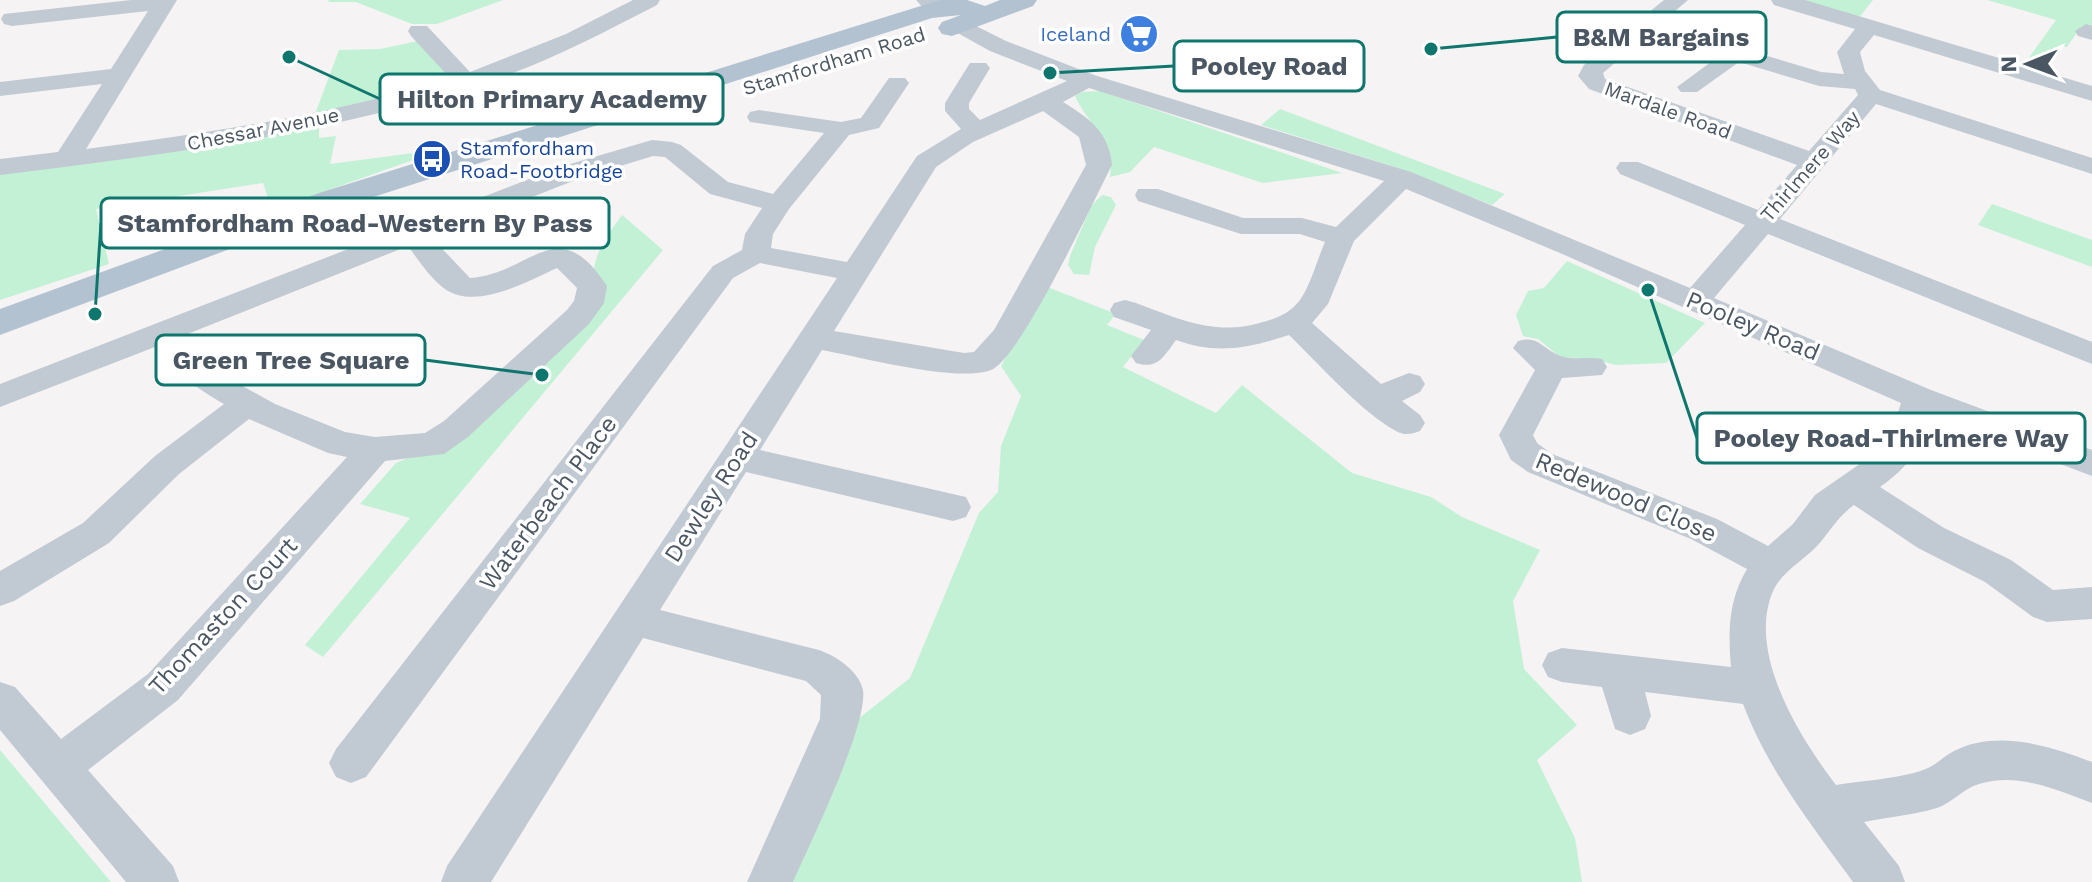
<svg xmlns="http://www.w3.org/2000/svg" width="2092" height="882" viewBox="0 0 2092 882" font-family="'Work Sans',sans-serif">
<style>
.green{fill:#c3f1d5}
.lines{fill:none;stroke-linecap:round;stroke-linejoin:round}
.minor{fill:#c1cad2;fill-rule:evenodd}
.major{fill:#b3c2d1;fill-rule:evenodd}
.labels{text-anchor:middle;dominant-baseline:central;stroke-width:7;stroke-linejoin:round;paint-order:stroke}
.far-shop-label{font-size:20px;fill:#366cbe;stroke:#fff;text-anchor:end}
.far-street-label{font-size:20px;fill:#4a5661;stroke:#fff}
.far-transit-label{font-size:20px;fill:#164399;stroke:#fff;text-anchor:start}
.street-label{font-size:24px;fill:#4a5661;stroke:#fff}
.leader{fill:none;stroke:#0f766e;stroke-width:3}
.callout-dot{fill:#0f766e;stroke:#fff;stroke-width:3}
.callout{fill:#fff;stroke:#0f766e;stroke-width:3}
.callout-label{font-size:26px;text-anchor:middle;font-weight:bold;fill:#4a5661}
</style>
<rect width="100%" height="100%" fill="#f5f3f3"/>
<!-- green -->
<path class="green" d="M329,0H503L437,24H412L356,2H328Z
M1796,0H1873L1858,19Z
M1987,0H2092V30L2081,27L2067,47L2061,46L2043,72L2023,66L2056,20Z
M418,41L451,73L447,81L315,114L339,50L380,49Z
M1100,91L1342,173L1263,183L1154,147L1130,172L1110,177C1115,139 1089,127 1075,96L1082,92Z
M1280,109L1505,194L1492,205L1392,166L1261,125Z
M319,126V138L336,136L330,164L444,149L272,210L263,183L96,209L109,264L0,300V173L209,147Z
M1102,195L1111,197L1116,205L1095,247L1089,275L1074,274L1068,265L1070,256L1091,206Z
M1992,204L2092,240V267L1978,225Z
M622,215L663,250L323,657L305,645L410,518L360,504L396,463L458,437L594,312C591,263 593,255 622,215Z
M1567,261L1705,323L1666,363L1616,365L1593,359L1560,357L1538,339L1523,336L1516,315L1528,291L1544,288Z
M1045,286L1116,314L1107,325L1144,340L1123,367L1216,413L1242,385L1352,473L1431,497L1462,517L1540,550L1513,601L1524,669L1577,725L1537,760L1575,838L1582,882H787L858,719L910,678L979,513L998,492L1001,446L1021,396L1001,366Z
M0,750L111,882H0Z"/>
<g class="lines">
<!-- minor -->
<path class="minor" d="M131,0H177L86,149C209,133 332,115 450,78L411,36L408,31L411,26H427L470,72L566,34L633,0H660L657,5C606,31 556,58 502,77C340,133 170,154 0,175V159L58,152L102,84L0,96V82L111,69L148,11L12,26L4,24L1,19L4,14Z
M916,0H940L944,5L933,11L925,10Z
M1664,0H1688L1603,73L1605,79L1809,151L1858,95L1855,89L1819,86L1739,62L1697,92H1681L1677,87L1738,42H1754L1757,47L1754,52L1821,72L1844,74L1837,52L1855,29L1774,5L1771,0H1805L2092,86V101L1874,35L1860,52L1865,71L1880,90L2092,158V174L1876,104L1780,219L2092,342V364L1768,234L1714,298L1931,390L2092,450V476L1931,415C1924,447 1907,468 1880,487L1944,528L2011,560L2053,590L2092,587V619L2047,622L2033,617L1985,582L1918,548L1854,505C1837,517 1830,532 1817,546C1804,560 1783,571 1774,589C1745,651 1800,738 1836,785C1860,781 1907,778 1928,768C1937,764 1944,756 1954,751C1997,729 2050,746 2092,762V803C2057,790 2018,772 1979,784C1964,788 1952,803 1937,808C1913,815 1888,817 1864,822L1899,866L1905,882H1853C1812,826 1768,770 1743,704L1645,692L1651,716L1645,729L1630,735L1615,729L1602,687L1562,682L1548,677L1542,665L1548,653L1562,648L1731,667C1728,632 1728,601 1747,569L1691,539L1528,472L1511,460L1499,435L1535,370L1513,348L1518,341C1538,335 1541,347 1558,355C1569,361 1589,356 1602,359L1607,367L1602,375L1562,378L1533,435L1537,443L1552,454L1717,519L1768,546L1793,524L1815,495L1880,450L1891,436L1901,403L1560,253L1406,189L1354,241L1328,304L1312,323L1381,384L1409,373L1420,376L1425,384L1420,392L1402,401L1420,415L1425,423L1420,431C1411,434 1405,436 1396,431C1362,413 1318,363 1289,335C1249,348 1216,355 1176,340C1164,356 1158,370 1136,363L1131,356L1151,330L1114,317L1110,310L1114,303L1125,300L1136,303C1179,319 1217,337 1263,322C1278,318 1290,313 1300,300C1311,284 1317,260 1325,242L1300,234H1241L1138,201L1135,195L1138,189H1158L1243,218H1302L1336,227L1384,181L1089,88L1063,102C1089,118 1109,132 1112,165C1094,200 1020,359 991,370C957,383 861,357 822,350L760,450L966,497L971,507L966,517L953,521L746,472L660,610L819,650C836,656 859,671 863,690C868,726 810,843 793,882H747L820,719L821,695L806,681L643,638L491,882H441L447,866L837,278L760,263L733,278L366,777L351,783L336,777L329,763L336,749L713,266L742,250L745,234L762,208L710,194L665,157L653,156L578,179L431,237L470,278C533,273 557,210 607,286L604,303L589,324L468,437L444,454L385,461L178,700L88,770L173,866L179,882H126L0,730V682L15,687L61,739L148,674L347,457L328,453L249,419L179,474L109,543L14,601L0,606V571L83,523L155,456L224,404C196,388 176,374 160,345L0,407V384L560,167L652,140L672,142L681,145L728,182L773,194L824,133L750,122L747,117L750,112L759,110L841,122L861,118L889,78H905L909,83L879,128L849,135L789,209L773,234L771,248L847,262L917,156L961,129L945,111V103L970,63H986L990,68L969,103V109L980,120L1067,81L990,51L954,31L951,26L954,21L962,19L1006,41L1094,75L1411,172L1690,288L1745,225L1620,174L1616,168L1620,162H1638L1758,210L1797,165L1589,89L1578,76L1584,65ZM1043,111L1079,137L1086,165L994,330L974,352L964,353L834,331L936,167L973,142ZM408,246C419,261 430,278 445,289C476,311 528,281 557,268L577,288L574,301L567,310L444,421L425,433L375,437L345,432L275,404L212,369L185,335Z
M2086,24L2092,26V40L2078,36L2075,31Z"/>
<!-- major -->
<path class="major" d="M940,0H967L985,6L1000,0H1037L1033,6L952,36L942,34L938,28L942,22L961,15L932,18L342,207L0,335V309L319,193Z"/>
</g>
<!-- icons -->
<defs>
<g id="supermarket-disc" transform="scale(2)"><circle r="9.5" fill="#3f7fe0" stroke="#fff"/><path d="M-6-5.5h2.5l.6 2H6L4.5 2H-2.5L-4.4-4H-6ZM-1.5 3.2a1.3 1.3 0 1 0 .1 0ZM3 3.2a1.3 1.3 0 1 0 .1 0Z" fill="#fff"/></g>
<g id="bus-disc" transform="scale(2)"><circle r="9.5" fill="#1a4fb4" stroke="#fff"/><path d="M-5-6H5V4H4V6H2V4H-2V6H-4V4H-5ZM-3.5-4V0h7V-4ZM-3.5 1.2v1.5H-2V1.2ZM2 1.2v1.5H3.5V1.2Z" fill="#fff"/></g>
</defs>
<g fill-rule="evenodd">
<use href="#supermarket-disc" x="1139" y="34"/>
<use href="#bus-disc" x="432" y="159"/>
</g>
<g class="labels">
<!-- far-shop labels -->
<g class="far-shop-label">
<text x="1111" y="34">Iceland</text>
</g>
<!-- far-street labels -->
<g class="far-street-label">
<text transform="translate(834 61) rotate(-17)">Stamfordham Road</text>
<text transform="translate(1668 110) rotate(20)">Mardale Road</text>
<text transform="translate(263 129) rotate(-11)">Chessar Avenue</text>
<text transform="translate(1810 166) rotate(-49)">Thirlmere Way</text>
</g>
<!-- far-transit labels -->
<g class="far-transit-label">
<text x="460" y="148">Stamfordham<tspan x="460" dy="23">Road-Footbridge</tspan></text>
</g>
<!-- street labels -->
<g class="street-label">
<text transform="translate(1753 326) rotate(23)">Pooley Road</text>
<text transform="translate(711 497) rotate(-57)">Dewley Road</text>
<text transform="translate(1626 497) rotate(23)">Redewood Close</text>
<text transform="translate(548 503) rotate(-53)">Waterbeach Place</text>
<text transform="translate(223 616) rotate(-47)">Thomaston Court</text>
</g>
</g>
<!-- callouts -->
<path class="leader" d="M1431 49L1557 37M1050 73L1174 66M289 57L380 99M95 314L101 223M542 375L425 360M1648 290L1697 438"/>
<g class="callout-dot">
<circle cx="1431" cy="49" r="8"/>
<circle cx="1050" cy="73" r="8"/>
<circle cx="289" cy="57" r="8"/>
<circle cx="95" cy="314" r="8"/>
<circle cx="542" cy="375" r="8"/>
<circle cx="1648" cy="290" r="8"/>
</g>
<g class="callout">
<rect x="1557" y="12" width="209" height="50" rx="8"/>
<rect x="1174" y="41" width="190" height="50" rx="8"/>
<rect x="380" y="74" width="343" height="50" rx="8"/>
<rect x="101" y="198" width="508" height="50" rx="8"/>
<rect x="156" y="335" width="269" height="50" rx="8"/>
<rect x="1697" y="413" width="388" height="50" rx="8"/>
</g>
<g class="callout-label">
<text x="1661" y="46">B&amp;M Bargains</text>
<text x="1269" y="75">Pooley Road</text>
<text x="552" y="108">Hilton Primary Academy</text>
<text x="355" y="232">Stamfordham Road-Western By Pass</text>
<text x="291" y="369">Green Tree Square</text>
<text x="1891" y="447">Pooley Road-Thirlmere Way</text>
</g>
<!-- north arrow -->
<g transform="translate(2028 64) rotate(269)" stroke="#ffffff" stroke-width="6" paint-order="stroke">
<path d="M0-6L14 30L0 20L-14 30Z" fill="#4a5661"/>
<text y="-12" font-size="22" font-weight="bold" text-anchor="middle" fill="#4a5661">N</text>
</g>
</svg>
